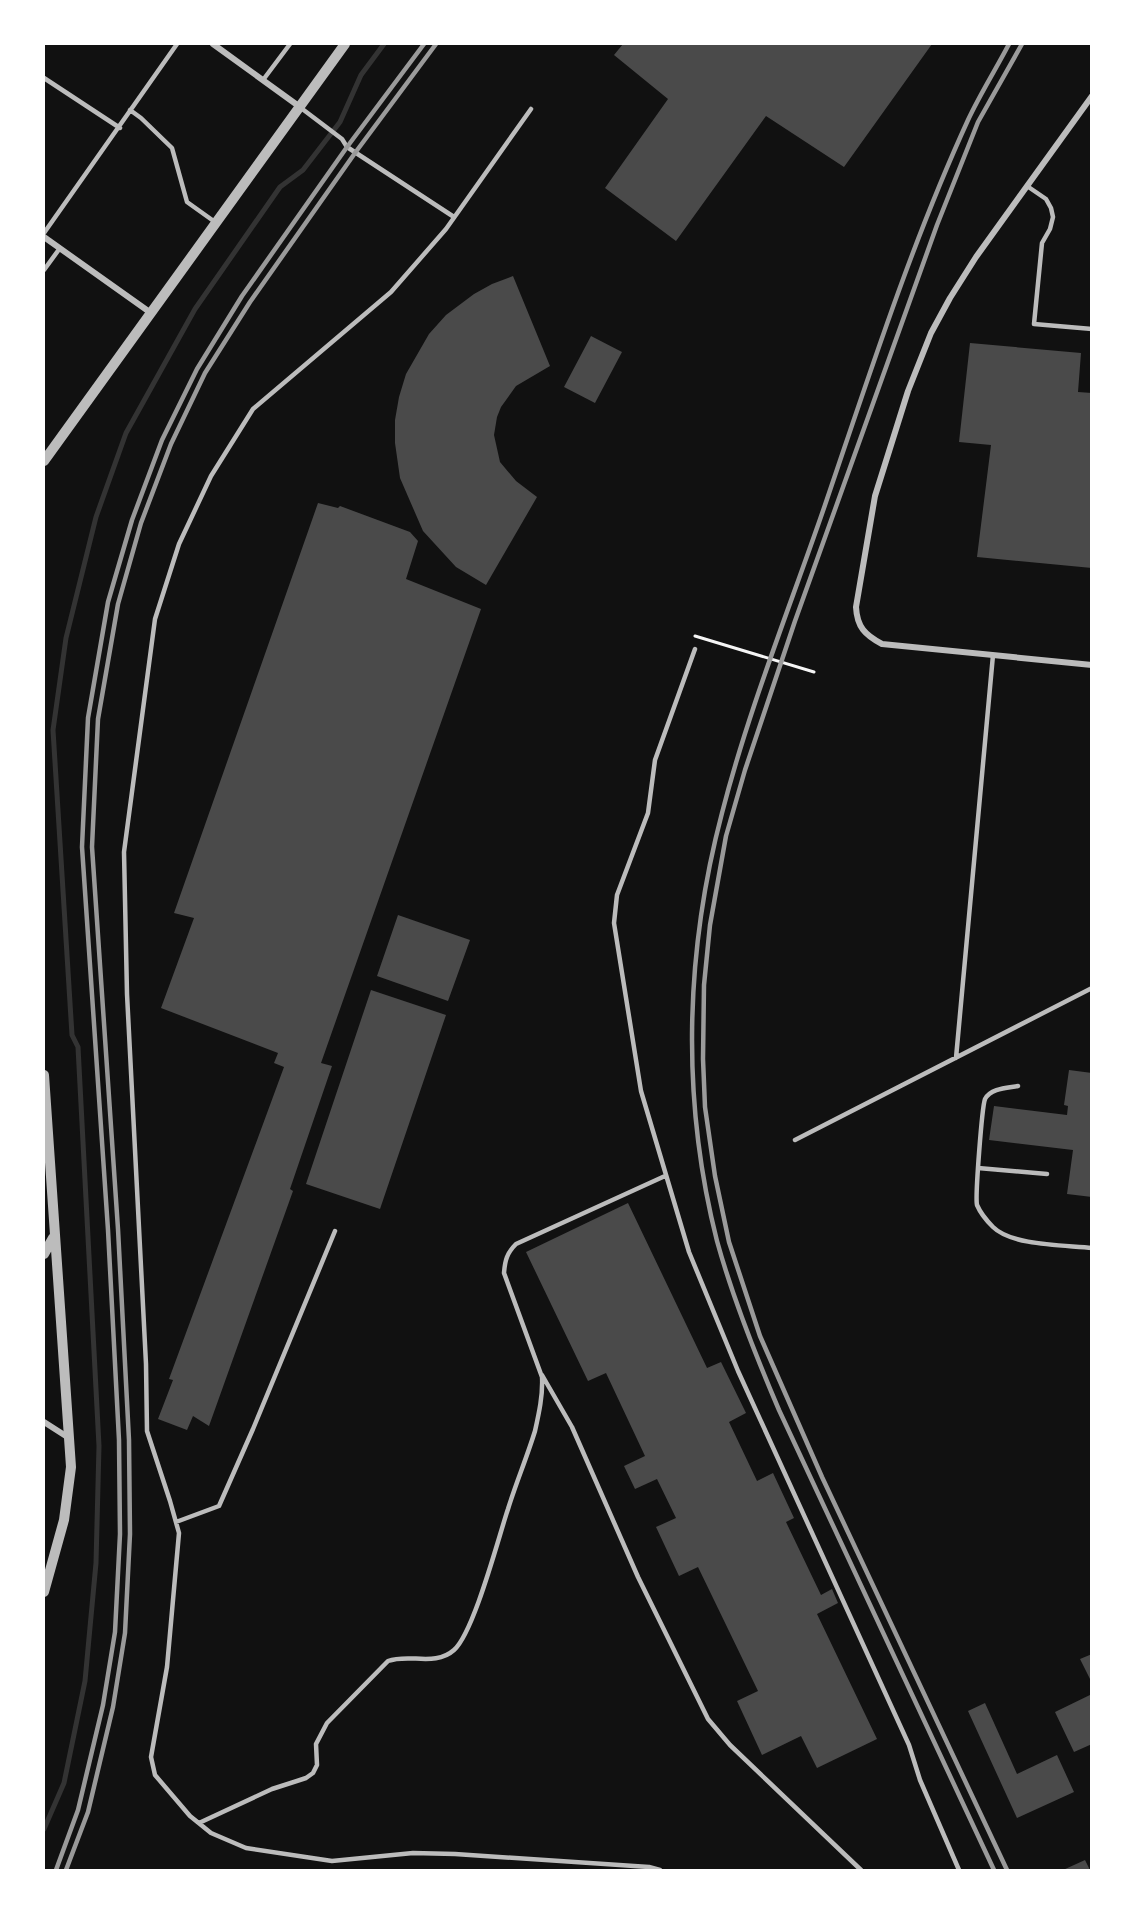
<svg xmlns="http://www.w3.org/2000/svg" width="1135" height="1914" viewBox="0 0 1135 1914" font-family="'Titillium Web',sans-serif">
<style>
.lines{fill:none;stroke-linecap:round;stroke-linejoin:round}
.stream{stroke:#333;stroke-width:5}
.building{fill:#4a4a4a}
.path{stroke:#f5f5f5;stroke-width:3}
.service{stroke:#bcbcbc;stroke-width:4.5}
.minor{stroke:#bcbcbc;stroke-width:6}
.tertiary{stroke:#bcbcbc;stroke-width:10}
.rail{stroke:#9a9a9a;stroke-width:4.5}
</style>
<rect width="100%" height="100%" fill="#111"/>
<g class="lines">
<!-- stream -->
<path class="stream" d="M44,1829L64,1783L85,1681L96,1563L99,1446L78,1047L72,1035L53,730L66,638L96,517L126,433L195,309L280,187L303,170L340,122L361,75L384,44"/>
</g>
<!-- building -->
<path class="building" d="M623,44H932L844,167L766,116L676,241L605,188L668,99L614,55Z
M513,276L550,366L516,386L501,407L497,417L494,435L500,462L516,481L537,497L486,585L456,567L423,531L400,478L395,443V420L399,397L406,374L429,334L446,315L474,294L492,284Z
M591,336L622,352L595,403L564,387Z
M970,343L1081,353L1078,392L1092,393V568L977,557L991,445L959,442Z
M318,503L338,508L340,506L410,532L418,541L406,579L481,609L321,1063L332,1066L290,1189L293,1191L209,1426L193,1416L187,1430L158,1419L173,1380L169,1379L284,1067L274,1063L278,1053L161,1008L194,918L174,913Z
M398,915L470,940L448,1001L377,976Z
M371,990L446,1015L380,1209L306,1184Z
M1069,1070L1092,1073V1197L1067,1194L1073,1150L989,1140L994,1106L1067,1115L1068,1106L1064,1105Z
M628,1203L707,1368L721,1362L746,1413L729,1422L757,1481L773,1473L794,1518L786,1522L821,1595L832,1589L838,1603L817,1614L877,1739L817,1768L801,1736L762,1755L737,1701L758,1691L698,1567L679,1576L656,1527L676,1518L657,1479L635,1489L624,1466L645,1456L606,1373L588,1381L526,1252Z
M1092,1654V1683L1080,1659Z
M1092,1694V1744L1074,1752L1055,1712Z
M985,1703L1017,1774L1057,1755L1074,1792L1017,1818L968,1711Z
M1085,1860L1090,1870H1063Z"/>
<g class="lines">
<!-- path -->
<path class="path" d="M695,636L814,672"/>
<!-- service -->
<path class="service" d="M44,78L120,128
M263,80L290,44
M301,108L342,139L347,147L454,217
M531,109L446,229L391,292L253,409L211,476L179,544L155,619L124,852L127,994L146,1364L147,1431L170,1501L179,1533L167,1667L151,1757L155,1775L190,1816L211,1833L246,1848L332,1861L413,1853L455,1854L649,1867L660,1870
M130,110L141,118L172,148L187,202L215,222
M1027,186L1046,199L1051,208L1053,217L1050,229L1042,243L1034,324L1092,329
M44,233L177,44
M44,270L60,248
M695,649L655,760L648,813L617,895L614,923L641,1091L689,1252L738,1371L909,1745L920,1780L959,1870
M956,1058L993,655
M1018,1086C1007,1088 991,1088 985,1099C982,1107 975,1197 977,1205C980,1212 988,1222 993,1227C1012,1246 1066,1245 1092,1248
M795,1140L1092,988
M978,1168L1047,1174
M542,1375L572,1427L638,1577L708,1719L730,1745L861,1870
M176,1522L219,1506L253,1429L335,1231
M199,1823L272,1789L306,1778L313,1773L317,1765L316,1744L327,1723L388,1661C409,1653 435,1667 454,1650C474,1632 498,1539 508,1509C516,1483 527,1457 535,1431C539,1413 543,1395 542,1377L504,1273C505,1260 507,1253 516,1244L665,1176"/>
<!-- minor -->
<path class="minor" d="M213,44L300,107
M1092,96L976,257L950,298L931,333L908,391L875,496L856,607C857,627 865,635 882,644L1092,665
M44,237L151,313
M44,1422L69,1438"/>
<!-- tertiary -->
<path class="tertiary" d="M44,461L345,44
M44,1075L71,1467L64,1520L44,1592
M44,1254L53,1238"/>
<!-- rail -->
<path class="rail" d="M56,1870L78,1810L103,1705L115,1632L120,1534L119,1440L108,1230L82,847L88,718L108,602L132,520L162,440L197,369L242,296L347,147L424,44
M66,1870L88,1812L113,1707L125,1633L130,1534L129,1440L118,1229L92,847L98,719L118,604L141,523L171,444L205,373L250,302L355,153L436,44
M994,1870L779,1410C755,1354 733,1299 717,1241C681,1100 685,953 722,813C749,708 790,607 825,505C869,376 911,244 968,120C980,94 996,69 1009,44
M1007,1870L822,1477L760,1336L729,1242L715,1176L705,1107L703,1059L704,985L710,925L726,836L745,770L795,621L937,225L978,122L1022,44"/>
</g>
<!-- border -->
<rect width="1135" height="1914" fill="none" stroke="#ffffff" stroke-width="90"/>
</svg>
